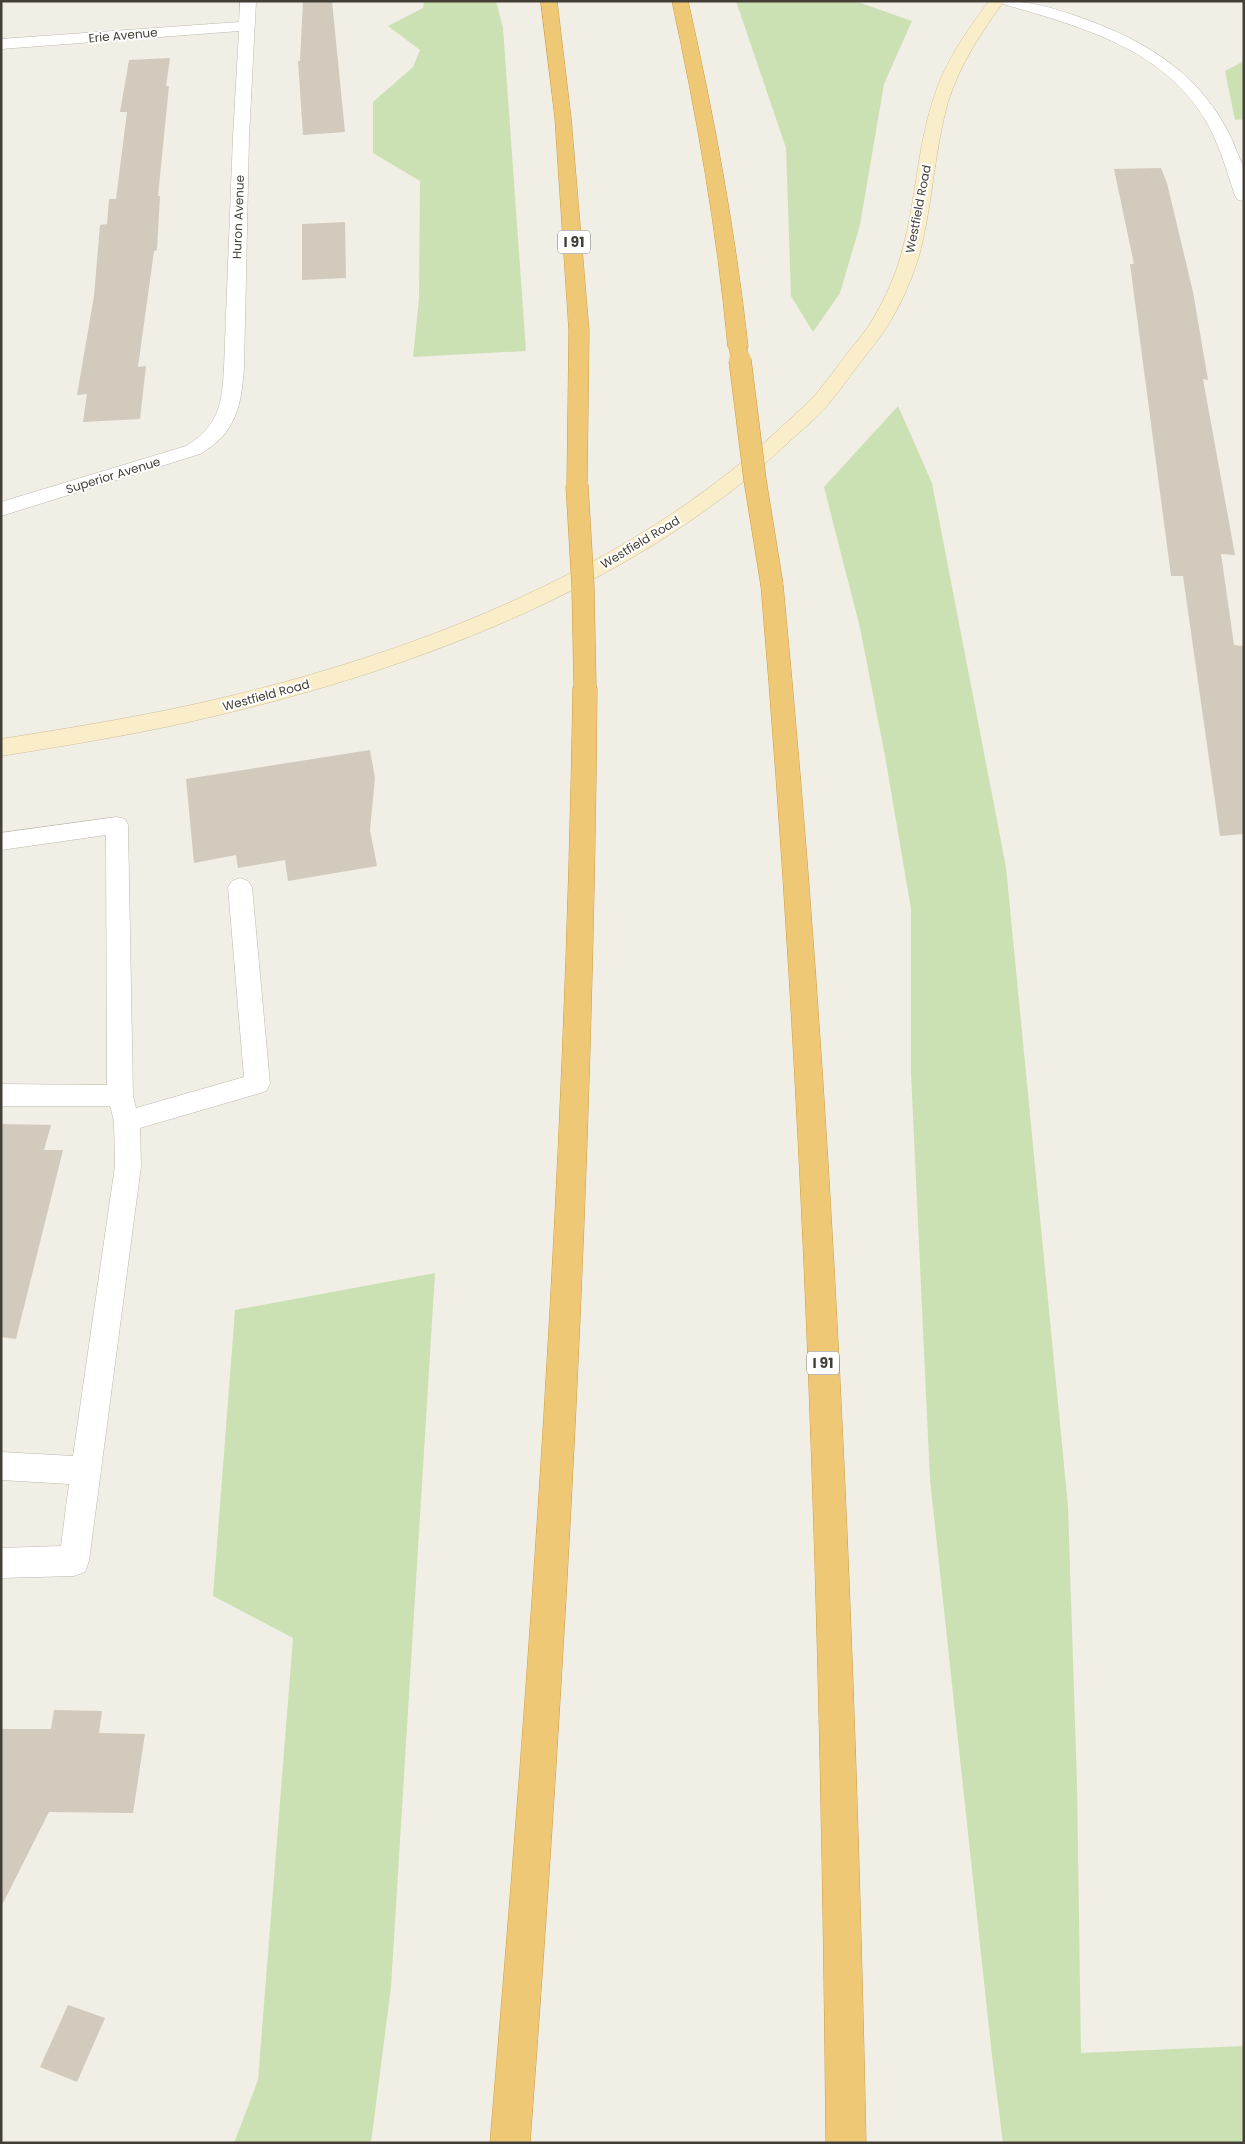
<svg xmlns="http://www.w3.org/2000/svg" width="1245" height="2144" viewBox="0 0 1245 2144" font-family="Poppins,sans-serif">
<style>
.green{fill:#cce1b3}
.building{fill:#d1cabd}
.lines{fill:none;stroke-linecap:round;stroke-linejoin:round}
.service-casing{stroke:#beb8ad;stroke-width:1}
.minor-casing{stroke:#beb8ad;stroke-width:1}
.secondary-casing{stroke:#ccc09a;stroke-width:1}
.motorway-casing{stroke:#cc9d45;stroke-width:1}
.service{fill:#fff;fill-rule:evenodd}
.minor{fill:#fff;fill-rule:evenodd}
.secondary{fill:#f9eec9;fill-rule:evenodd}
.motorway{fill:#eec874;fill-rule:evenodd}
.motorway-bridge-far1-casing{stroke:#cc9d45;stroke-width:18;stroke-linecap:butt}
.motorway-bridge-casing{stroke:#cc9d45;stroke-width:23;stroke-linecap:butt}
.motorway-bridge-far1{stroke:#eec874;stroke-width:17}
.motorway-bridge{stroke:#eec874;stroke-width:22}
.labels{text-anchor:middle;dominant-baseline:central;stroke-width:4;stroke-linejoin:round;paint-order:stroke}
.far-street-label{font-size:12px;fill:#433e36;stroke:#fff}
.shield{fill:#fff;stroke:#7b7872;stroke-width:1}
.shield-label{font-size:14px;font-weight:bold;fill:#433e36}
</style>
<rect width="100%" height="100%" fill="#f1eee6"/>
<!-- green -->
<path class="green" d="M424,1H496L503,28L526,351L413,357L419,299L420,181L373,153V102L413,67L420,50L388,26L423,8Z
M736,1H855L912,21L884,84L860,225L840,293L813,332L791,296L786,148Z
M1244,61V119L1235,120L1225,71Z
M898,406L932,483L1006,867L1068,1506L1077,1783L1081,2053L1244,2046V2143H1003L992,2056L930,1480L911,1073V909L885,756L860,628L824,487Z
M435,1273L391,1987L371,2143H234L258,2080L293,1638L213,1596L235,1310Z"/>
<!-- building -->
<path class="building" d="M303,1H332L345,132L303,135L298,61H300Z
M170,58L166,86H169L158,196H160L157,250L154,251L138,367L146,366L140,419L83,422L87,394L77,395L94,296L100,225L107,224L109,199H116L127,112H120L129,60Z
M1161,168L1167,183L1193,292L1208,380L1203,379L1235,555L1221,554L1234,645L1244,646V834L1220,836L1183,576H1171L1130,264H1134L1114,169Z
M345,222L346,278L302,280V224Z
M370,750L375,778L370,830L377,866L288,881L285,860L238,868L236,855L194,863L186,779Z
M1,1124L51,1125L44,1150H63L16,1339L1,1337Z
M54,1710L102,1711L99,1733L145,1734L133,1813L49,1812L1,1907V1729H51Z
M68,2005L105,2018L77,2082L40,2067Z"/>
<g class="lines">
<!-- service casing -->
<g class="service-casing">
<path id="service" d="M117,817L125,819L128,825L133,1096L136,1108L244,1077L228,887L232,881L240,878L248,881L252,887L270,1084L266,1091L257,1094L140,1128L141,1166L89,1561L85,1572L74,1576L1,1578V1548L61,1546L69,1484L1,1480V1452L73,1456L115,1166L114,1121L110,1106H1V1084L107,1085L106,835L1,850V833Z"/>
</g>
<!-- minor casing -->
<g class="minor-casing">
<path id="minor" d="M240,1H256L249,137L244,368C241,407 236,433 200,454L1,516V502L186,446C219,426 222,404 224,368L233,137L239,31L1,49V39L239,22Z
M1001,1C1031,1 1053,8 1082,18C1147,41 1204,76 1233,142C1236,151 1242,161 1244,171C1245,180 1244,192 1244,201L1238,200L1235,196C1227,171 1219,144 1206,121C1163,48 1079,26 1003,4Z"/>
</g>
<!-- secondary casing -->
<g class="secondary-casing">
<path id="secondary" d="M989,1H1004C981,33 960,64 948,102C935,148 933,197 922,244C916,270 905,296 891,320C883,334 873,346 863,359C852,373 842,388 830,402C819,416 804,428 791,440C642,582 421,667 223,714C150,732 76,744 1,756V739C76,727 152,715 226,697C419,651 631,568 777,431C790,419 804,407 816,394C827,380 838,366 849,351C857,341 866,331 873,319C885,298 896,275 902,251C916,202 917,149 933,100C944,63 966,32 989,1Z"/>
</g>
<!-- motorway casing -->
<g class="motorway-casing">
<path id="motorway" d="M541,1H557L571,118L589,331L587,485L584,490L577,492L570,490L567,485L569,331L555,118Z
M672,1H688C714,116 735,230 748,347L745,351L738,353L731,351L728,347C717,230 697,116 672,1Z
M772,578L780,580L783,585C833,1103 855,1623 866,2143H826C821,1623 805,1103 761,585L764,580Z
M585,680L593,682L597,688C593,1174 566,1659 530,2143H490C531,1659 565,1174 573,688L577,682Z"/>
</g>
<!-- service -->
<use href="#service" class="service"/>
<!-- minor -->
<use href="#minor" class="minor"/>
<!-- secondary -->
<use href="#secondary" class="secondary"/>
<!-- motorway -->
<use href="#motorway" class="motorway"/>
<!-- motorway-bridge-far1 casing -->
<g class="motorway-bridge-far1-casing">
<path id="motorway-bridge-far1" d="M738,347L740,362"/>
</g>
<!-- motorway-bridge casing -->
<g class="motorway-bridge-casing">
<path id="motorway-bridge" d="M740,360L755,480L772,585
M577,485L583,587L585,688"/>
</g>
<!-- motorway-bridge-far1 -->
<use href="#motorway-bridge-far1" class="motorway-bridge-far1"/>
<!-- motorway-bridge -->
<use href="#motorway-bridge" class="motorway-bridge"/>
</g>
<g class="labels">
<!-- far-street labels -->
<g class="far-street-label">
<text transform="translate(123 35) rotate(-5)">Erie Avenue</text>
<text transform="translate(918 209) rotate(-79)">Westfield Road</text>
<text transform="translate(238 217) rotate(-88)">Huron Avenue</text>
<text transform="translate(113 475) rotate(-17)">Superior Avenue</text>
<text transform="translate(640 542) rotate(-31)">Westfield Road</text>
<text transform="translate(266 695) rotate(-15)">Westfield Road</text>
</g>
<!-- shield labels -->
<g class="shield">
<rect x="558" y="230.5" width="32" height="23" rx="4"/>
<rect x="807" y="1351.5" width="32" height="23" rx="4"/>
</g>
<g class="shield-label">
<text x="574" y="242">I 91</text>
<text x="823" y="1363">I 91</text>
</g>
</g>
<!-- border -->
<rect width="1245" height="2144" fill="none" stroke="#433e36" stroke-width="5"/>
</svg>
